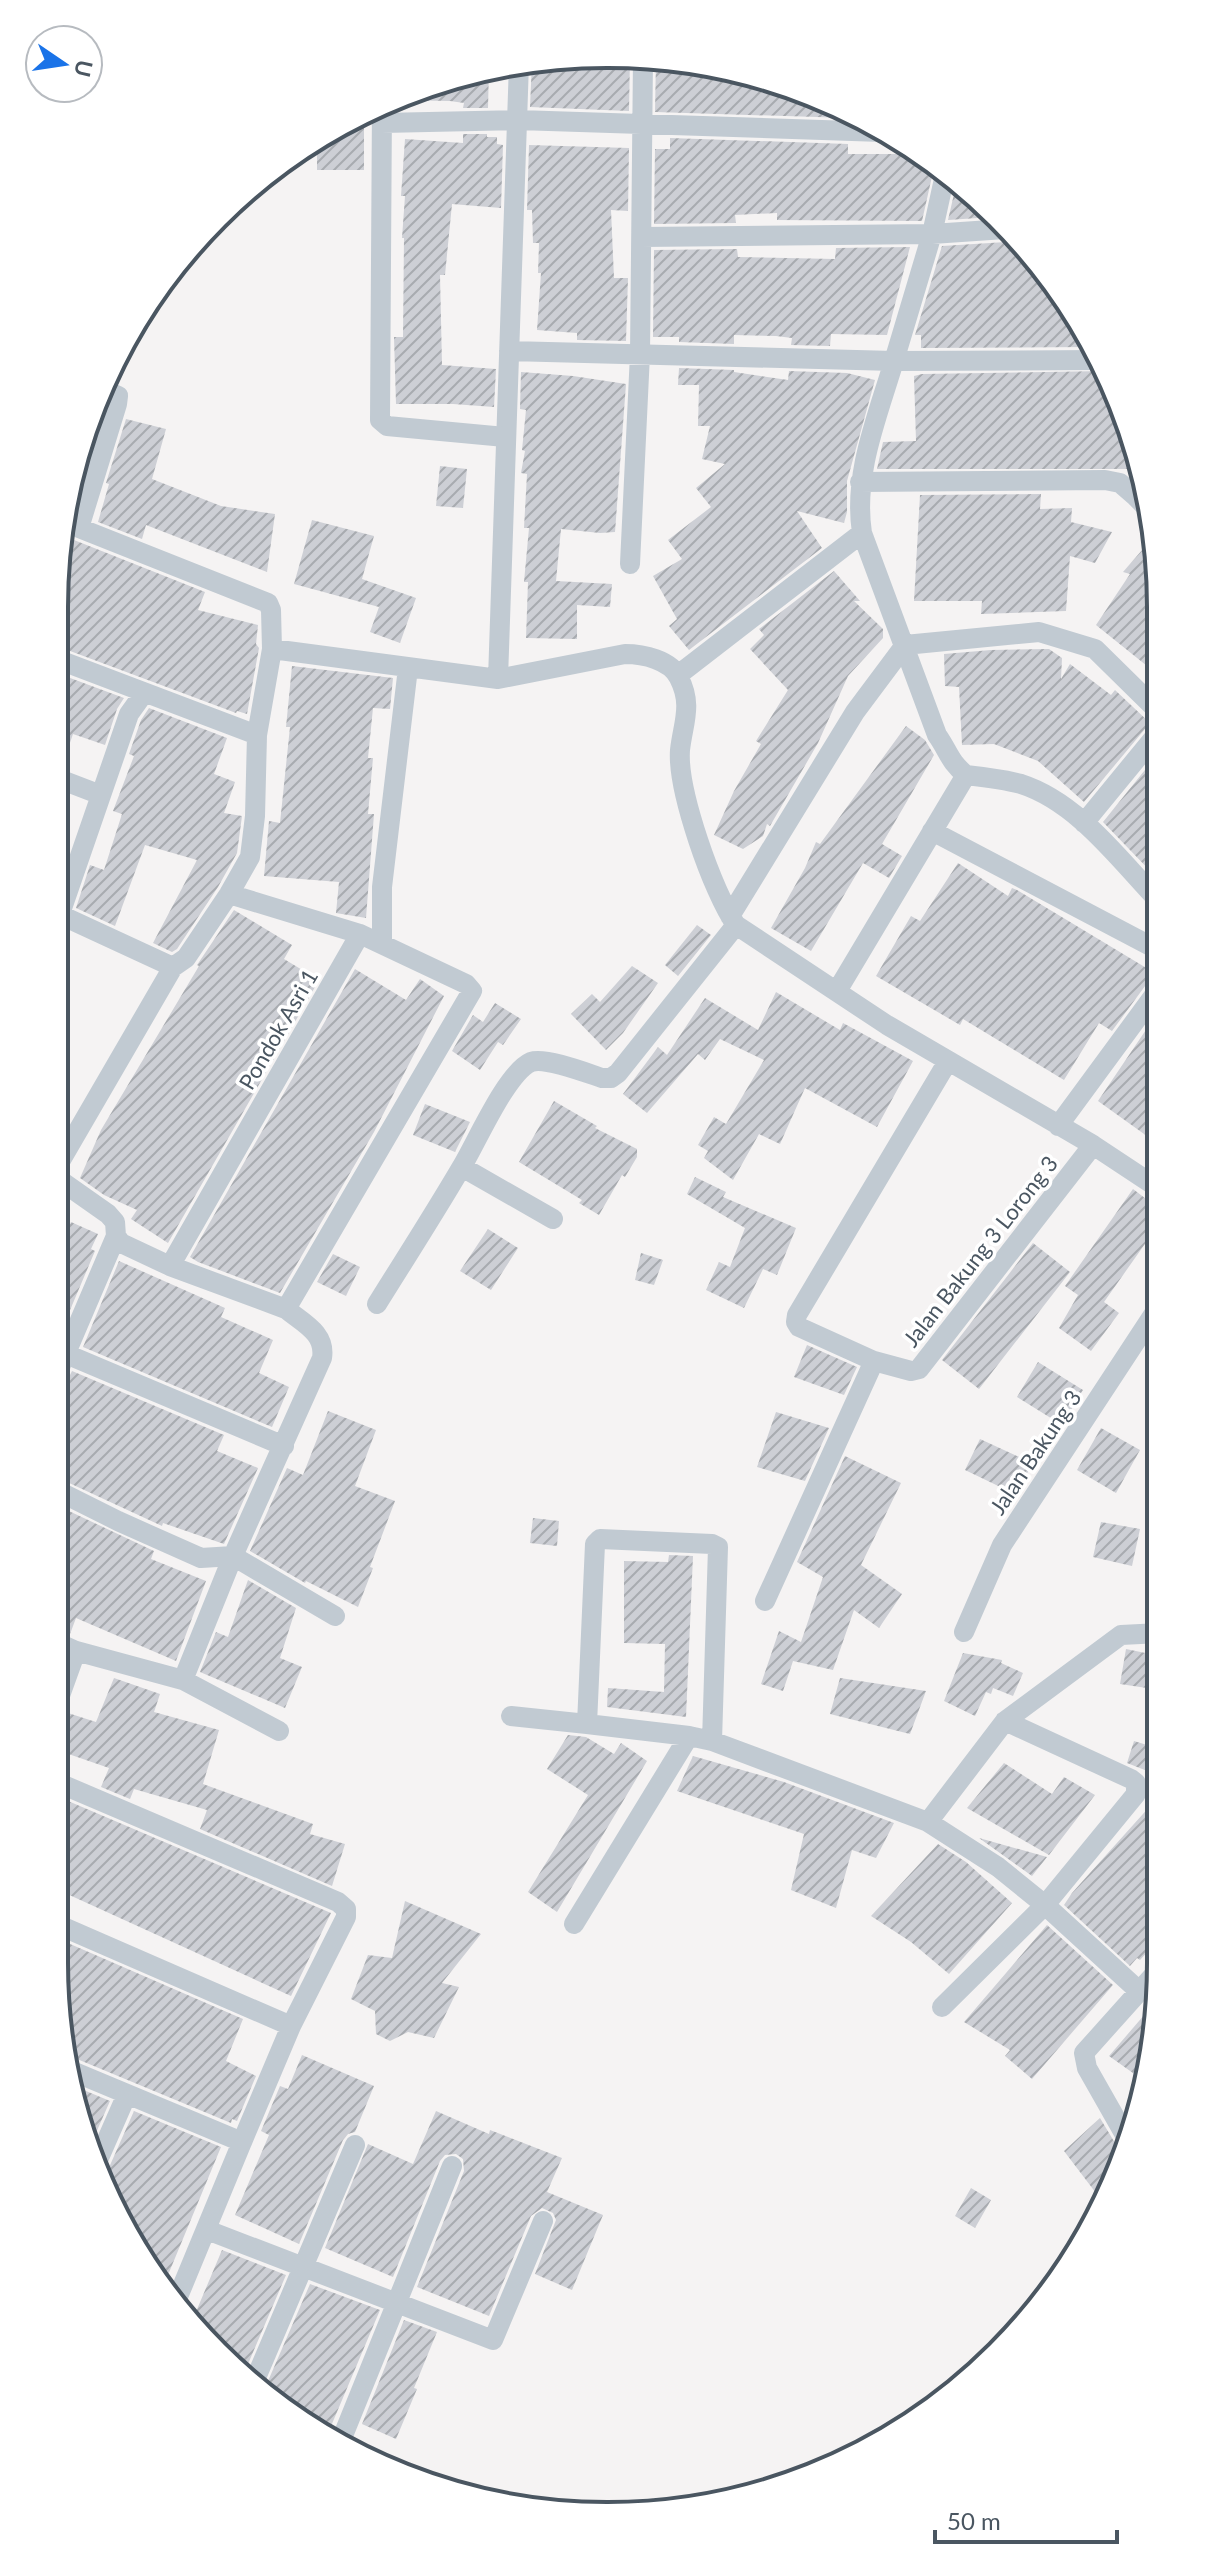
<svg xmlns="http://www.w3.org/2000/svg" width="1215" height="2570" viewBox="0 0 1215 2570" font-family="Lato,sans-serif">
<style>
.building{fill:url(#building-hatch)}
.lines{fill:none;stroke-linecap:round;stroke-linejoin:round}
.street{stroke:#c1cad2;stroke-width:20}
.labels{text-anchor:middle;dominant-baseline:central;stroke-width:7;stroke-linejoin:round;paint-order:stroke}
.street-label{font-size:22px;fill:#4a5661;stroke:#fff}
.rim{fill:none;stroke:#4a5661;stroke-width:4}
</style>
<defs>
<pattern id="building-hatch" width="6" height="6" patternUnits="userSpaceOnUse" patternTransform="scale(2)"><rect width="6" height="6" fill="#cdcfd5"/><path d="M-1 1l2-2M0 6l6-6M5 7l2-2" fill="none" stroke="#a8abb0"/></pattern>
</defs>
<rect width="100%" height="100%" fill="#f5f3f3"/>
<!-- building -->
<path class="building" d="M607,54L630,56L629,111L530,107L532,62Z
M656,59L715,65L819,96L848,113V118L655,112Z
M489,68L488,108H463L464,103L450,101L396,100V96Z
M339,127H364V170H317V138Z
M463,134H487V137H497V144L503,145L501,208L452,204L445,275H440L442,365L496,369L494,407L453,404H396L394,337H403L404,238H402L405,196H401L405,139L463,143Z
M670,138L848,144V154H919L935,163L922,221L777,220V213L735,215L736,223L654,224L655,149H670Z
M529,145L629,148L628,211L611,210L614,278H628L626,341L577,340V333L537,330L541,273H538L539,243H533L532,210H527Z
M957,181L993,217L948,220Z
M1014,238L1046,270L1091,347L921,348V335H915L942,246L1006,242Z
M910,247L887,335L831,334L830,346L791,345L792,338L776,336L734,335V344L679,342V337H653L654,250L737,249L738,257L835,259L836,248Z
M679,368L734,370V372L788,380L789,371L847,373L875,380L847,481V512L844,523L797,511L822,548L689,650L669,626L677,619L653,576L682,559L668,540L711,507L696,488L725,464L702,459L710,426H698L699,385H678Z
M1105,371L1119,395L1133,449L1134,469H877L883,442L916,441L914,376L922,374Z
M521,372L573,376L626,384L615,532L600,533L561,529L556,581L612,584L610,607L577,605V639L526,638L528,582H524L529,528H524L527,474L521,473L525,451L522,450L526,410L520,409Z
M92,410L101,412L81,476L72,474Z
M126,419L166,429L152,479L221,506L275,514L267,572L146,525L142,539L98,522L109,484L106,483Z
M440,466L467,469L463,508L436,506Z
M1041,494L1040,509L1072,508L1071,522L1112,532L1095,563L1070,556L1066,611L981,614L982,601H914L920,495Z
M312,520L374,536L362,579L416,598L400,643L370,632L379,607L294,584Z
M62,531L74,540L205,592L198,610L258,625L256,644L259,648L247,714L237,711L236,713L54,645V607Z
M1156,534V535L1157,674L1096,625L1130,574L1123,572Z
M834,571L860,601H854L883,629V638L848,676L818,743L770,826L767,824L763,836L743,849L714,835L734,791L761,744L756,741L788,690L750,649L764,635L759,629Z
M1049,649L1062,658L1061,679L1070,664L1111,695L1115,690L1150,723L1084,802L1038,761L994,744L962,745L959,687L945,686L944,654L991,650Z
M292,666L393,678L390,709L373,708L368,758H373L368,814H374L366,918L336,913L339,882L264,876L269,821L280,823L290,727H286Z
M54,672L124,698L117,709L105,745L73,734L62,766L54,764Z
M149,708L227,738L214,774L235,782L224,813L242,816L237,853L218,887L177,949L172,952L153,943L197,860L145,845L115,926L76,908L90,865L104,870L122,814L113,811L134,756L129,754L141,720Z
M906,726L925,740L934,755L882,844L902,856L889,878L863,863L811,951L771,928L805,868L816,842L820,844Z
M1157,755V878L1103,822Z
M54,854L66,857L54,892Z
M958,863L1008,896L1012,888L1017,890L1158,975V977L1148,982L1112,1031L1099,1023L1064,1080L963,1019L960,1025L876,976L911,916L920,921Z
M234,910L292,945L284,959L319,980L168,1243L131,1219L137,1210L104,1195L80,1178L101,1130L199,966L197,965Z
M697,925L711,935L678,976L665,965Z
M632,966L658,983L623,1033L606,1050L571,1014L592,994L600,1002Z
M355,969L406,1000L420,979L444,996L374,1132L280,1293L198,1262L190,1257Z
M776,992L840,1030L843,1023L913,1061L877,1127L805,1088L780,1144L759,1134L733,1180L704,1158L708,1151L698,1145L714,1117L726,1124L764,1060L720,1039L705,1060L698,1054L647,1113L623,1094L658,1047L667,1055L705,998L758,1030Z
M495,1003L521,1019L503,1045L498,1042L480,1070L452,1051L473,1015L483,1022Z
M1158,1012V1144L1098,1101Z
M554,1101L597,1126L595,1128L637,1149V1157L625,1177L622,1175L599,1215L579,1203L582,1200L519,1162Z
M425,1104L470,1122L455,1152L413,1135Z
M695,1177L726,1192L723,1197L796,1228L777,1275L763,1269L744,1308L706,1290L719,1262L730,1267L745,1228L687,1194Z
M1133,1189L1158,1208L1159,1224L1104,1302L1119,1313L1091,1351L1059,1328L1078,1295L1065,1286Z
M71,1222L98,1234L91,1249L95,1251L54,1348V1261Z
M488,1229L518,1248L491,1290L460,1271Z
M1033,1243L1070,1272L979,1389L942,1360Z
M641,1253L663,1260L654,1285L635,1280Z
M333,1254L360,1267L346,1296L317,1282Z
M119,1261L225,1308L221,1317L273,1340L259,1373L289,1387L272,1427L83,1347Z
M807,1345L857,1367L844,1395L794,1377Z
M1038,1362L1083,1390L1062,1425L1017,1397Z
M72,1371L224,1435L217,1451L258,1468L224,1544L163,1523L162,1526L54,1476V1394L62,1391Z
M328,1411L376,1430L355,1486L395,1501L370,1567L373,1568L358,1607L306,1581L305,1583L250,1551L287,1468L303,1475Z
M776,1412L829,1428L805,1481L757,1467Z
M1101,1428L1140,1450L1116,1493L1077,1470Z
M980,1439L1032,1463L1017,1495L965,1470Z
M845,1456L901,1483L861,1565L902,1594L879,1628L854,1610L833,1670L793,1661L783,1691L761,1684L779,1631L801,1642L823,1577L797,1562Z
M54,1504L154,1551L151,1559L206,1581L176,1661L76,1618L70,1634L54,1628Z
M533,1518L559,1521L557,1546L530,1543Z
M1101,1522L1140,1529L1132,1566L1093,1557Z
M669,1555L693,1556L686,1717L607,1707L608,1688L664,1692L665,1644L624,1643V1561L668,1562Z
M248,1580L296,1608L280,1658L302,1667L285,1708L200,1672L216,1632L228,1637Z
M1126,1649L1160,1656V1690L1120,1684Z
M963,1653L1002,1660L1001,1663L1023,1673L1013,1696L993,1688L991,1694L986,1692L975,1716L944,1701Z
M114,1678L160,1694L154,1712L219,1730L203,1784L313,1824L310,1834L345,1844L332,1886L200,1829L207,1810L134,1789L130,1799L101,1787L109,1768L54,1749V1725L63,1721L68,1713L96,1722Z
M840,1678L926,1691L910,1734L830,1714Z
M568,1735L586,1737L614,1754L621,1743L647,1761L557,1912L528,1892L588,1795L547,1769Z
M1134,1741L1160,1749V1776L1127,1763Z
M693,1756L784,1782L894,1823L876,1858L852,1850L836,1908L791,1890L804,1834L677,1791Z
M1004,1763L1052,1794L1064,1777L1095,1795L1049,1855L967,1808Z
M54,1795L331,1913L291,1996L54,1888Z
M1160,1795L1161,1937L1140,1960L1137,1958L1130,1966L1064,1905L1072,1893Z
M979,1838L1047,1857L1032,1876Z
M938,1844L966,1862L1012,1903L949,1974L911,1942L871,1916Z
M405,1901L481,1934L442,1983L459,1987L434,2038L408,2032L390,2041L376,2034L375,2011L351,1999L368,1955L392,1958Z
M1047,1925L1113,1985L1032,2079L1005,2056L1010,2050L964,2022Z
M54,1937L243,2019L226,2061L256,2076L237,2121L232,2119L231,2123L77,2059L70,2058L54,1962Z
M1157,2000L1151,2066L1140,2078L1109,2056Z
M302,2055L374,2086L355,2132L348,2134L343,2140L299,2244L235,2215L269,2135L261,2131L280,2086L288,2089Z
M74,2086L110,2101L88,2151L84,2141Z
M134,2111L221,2147L163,2287L128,2239L101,2178L107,2172Z
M436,2111L489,2134L490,2130L562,2158L547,2192L603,2215L572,2290L535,2274L556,2220L553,2213L542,2208L531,2216L489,2316L417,2287L464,2171L463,2159L456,2154L445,2155L440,2161L393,2277L325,2248L368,2144L413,2164Z
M1100,2118L1118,2148L1125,2155L1119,2174L1102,2201L1064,2151Z
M971,2188L991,2200L975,2228L955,2216Z
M222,2250L286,2275L245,2371L190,2326Z
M310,2284L380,2310L326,2438L265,2388Z
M404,2320L437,2332L414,2388L417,2389L396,2439L362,2424Z"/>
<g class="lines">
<!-- street -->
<path class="street" d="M382,103L380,420L387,426L505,437
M382,123L518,120L882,132
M642,237L932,234L1005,229
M509,351L894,361L932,234L946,170
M100,388L118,396L117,404L79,528L268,603L271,610L272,649
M1141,480L1135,496L1149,510
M860,482L1105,480L1120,483L1135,496
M630,564L640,354L643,58
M54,658L257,735
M678,675L862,533
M498,679L519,63
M966,775C984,777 1003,779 1021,784C1077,802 1118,858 1157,899
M54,777L101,795
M1084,823L1157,734
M932,831L1158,950
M54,912L173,967
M60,914L129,714L144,693
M730,916L855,712L905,645L1039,632L1095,649L1157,710
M382,944V887L408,668
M837,991L966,775C949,761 949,752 937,735L862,533C853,474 877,418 894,361L1099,360
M1058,1126L1158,990
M462,1167L553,1219
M54,1172L173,967L186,958L229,894L250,857L255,816L257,735L272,649L498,679L625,654C643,654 671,660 679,678C693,705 683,723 680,750C677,790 713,893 736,925L887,1025L1093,1145L1158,1188
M54,1176L108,1214L115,1222L116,1236
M170,1266L360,934
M377,1304C405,1259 434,1214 461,1168C476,1144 506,1073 531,1062C545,1057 587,1073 602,1078H611L618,1073L736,925
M66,1354L284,1446
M874,1361L799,1327L796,1322L797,1315L948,1061
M54,1381L116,1236L121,1243L170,1266L286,1309
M54,1489L118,1521L201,1558L233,1556L335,1616
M765,1601L874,1361L911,1371L919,1369L1093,1145
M964,1632L1002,1545L1159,1306
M54,1641L76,1651L183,1680L279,1731
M183,1680L233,1556L322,1358C326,1333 303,1323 286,1309L472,991L466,984L360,934L229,894
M54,1712L76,1651
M511,1716L587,1724
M712,1741L718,1547L712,1544L600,1539L595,1544L587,1724L689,1736L712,1741L928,1822L998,1867L1045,1905L1139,1991
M54,1781L338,1902L346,1909V1917L291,2026L242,2142
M928,1822L1005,1721L1121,1635L1160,1633
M54,1923L291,2026
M574,1924L689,1736
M942,2007L1045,1905L1136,1794V1783L1131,1779L1005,1721
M72,2071L242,2142L175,2304
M1129,2142L1087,2068L1084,2053L1161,1967
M95,2167L127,2094
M207,2230L493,2340L543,2221
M255,2380L355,2145
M340,2443L452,2166"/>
</g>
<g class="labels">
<!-- street labels -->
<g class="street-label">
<text transform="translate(278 1029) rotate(-60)">Pondok Asri 1</text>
<text transform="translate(980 1251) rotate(-52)">Jalan Bakung 3 Lorong 3</text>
<text transform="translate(1035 1452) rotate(-56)">Jalan Bakung 3</text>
</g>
</g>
<!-- crop -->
<path d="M0 0H1215V2570H0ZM607 68H608A539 539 0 0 1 1147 607V1963A539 539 0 0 1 608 2502H607A539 539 0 0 1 68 1963V607A539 539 0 0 1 607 68Z" fill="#fff" fill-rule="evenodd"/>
<path class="rim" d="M607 68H608A539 539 0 0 1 1147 607V1963A539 539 0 0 1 608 2502H607A539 539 0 0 1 68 1963V607A539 539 0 0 1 607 68Z"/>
<!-- north arrow -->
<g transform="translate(64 64) rotate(103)"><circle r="38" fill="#ffffff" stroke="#b7bbc0" stroke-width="2"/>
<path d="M0-6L14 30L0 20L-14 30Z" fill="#1a73e8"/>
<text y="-12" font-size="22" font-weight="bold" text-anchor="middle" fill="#4a5661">U</text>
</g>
<!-- scale -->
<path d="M935 2530v12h182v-12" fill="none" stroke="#4a5661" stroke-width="4"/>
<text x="947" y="2530" font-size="24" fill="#4a5661" stroke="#ffffff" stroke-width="6" paint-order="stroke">50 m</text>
</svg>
